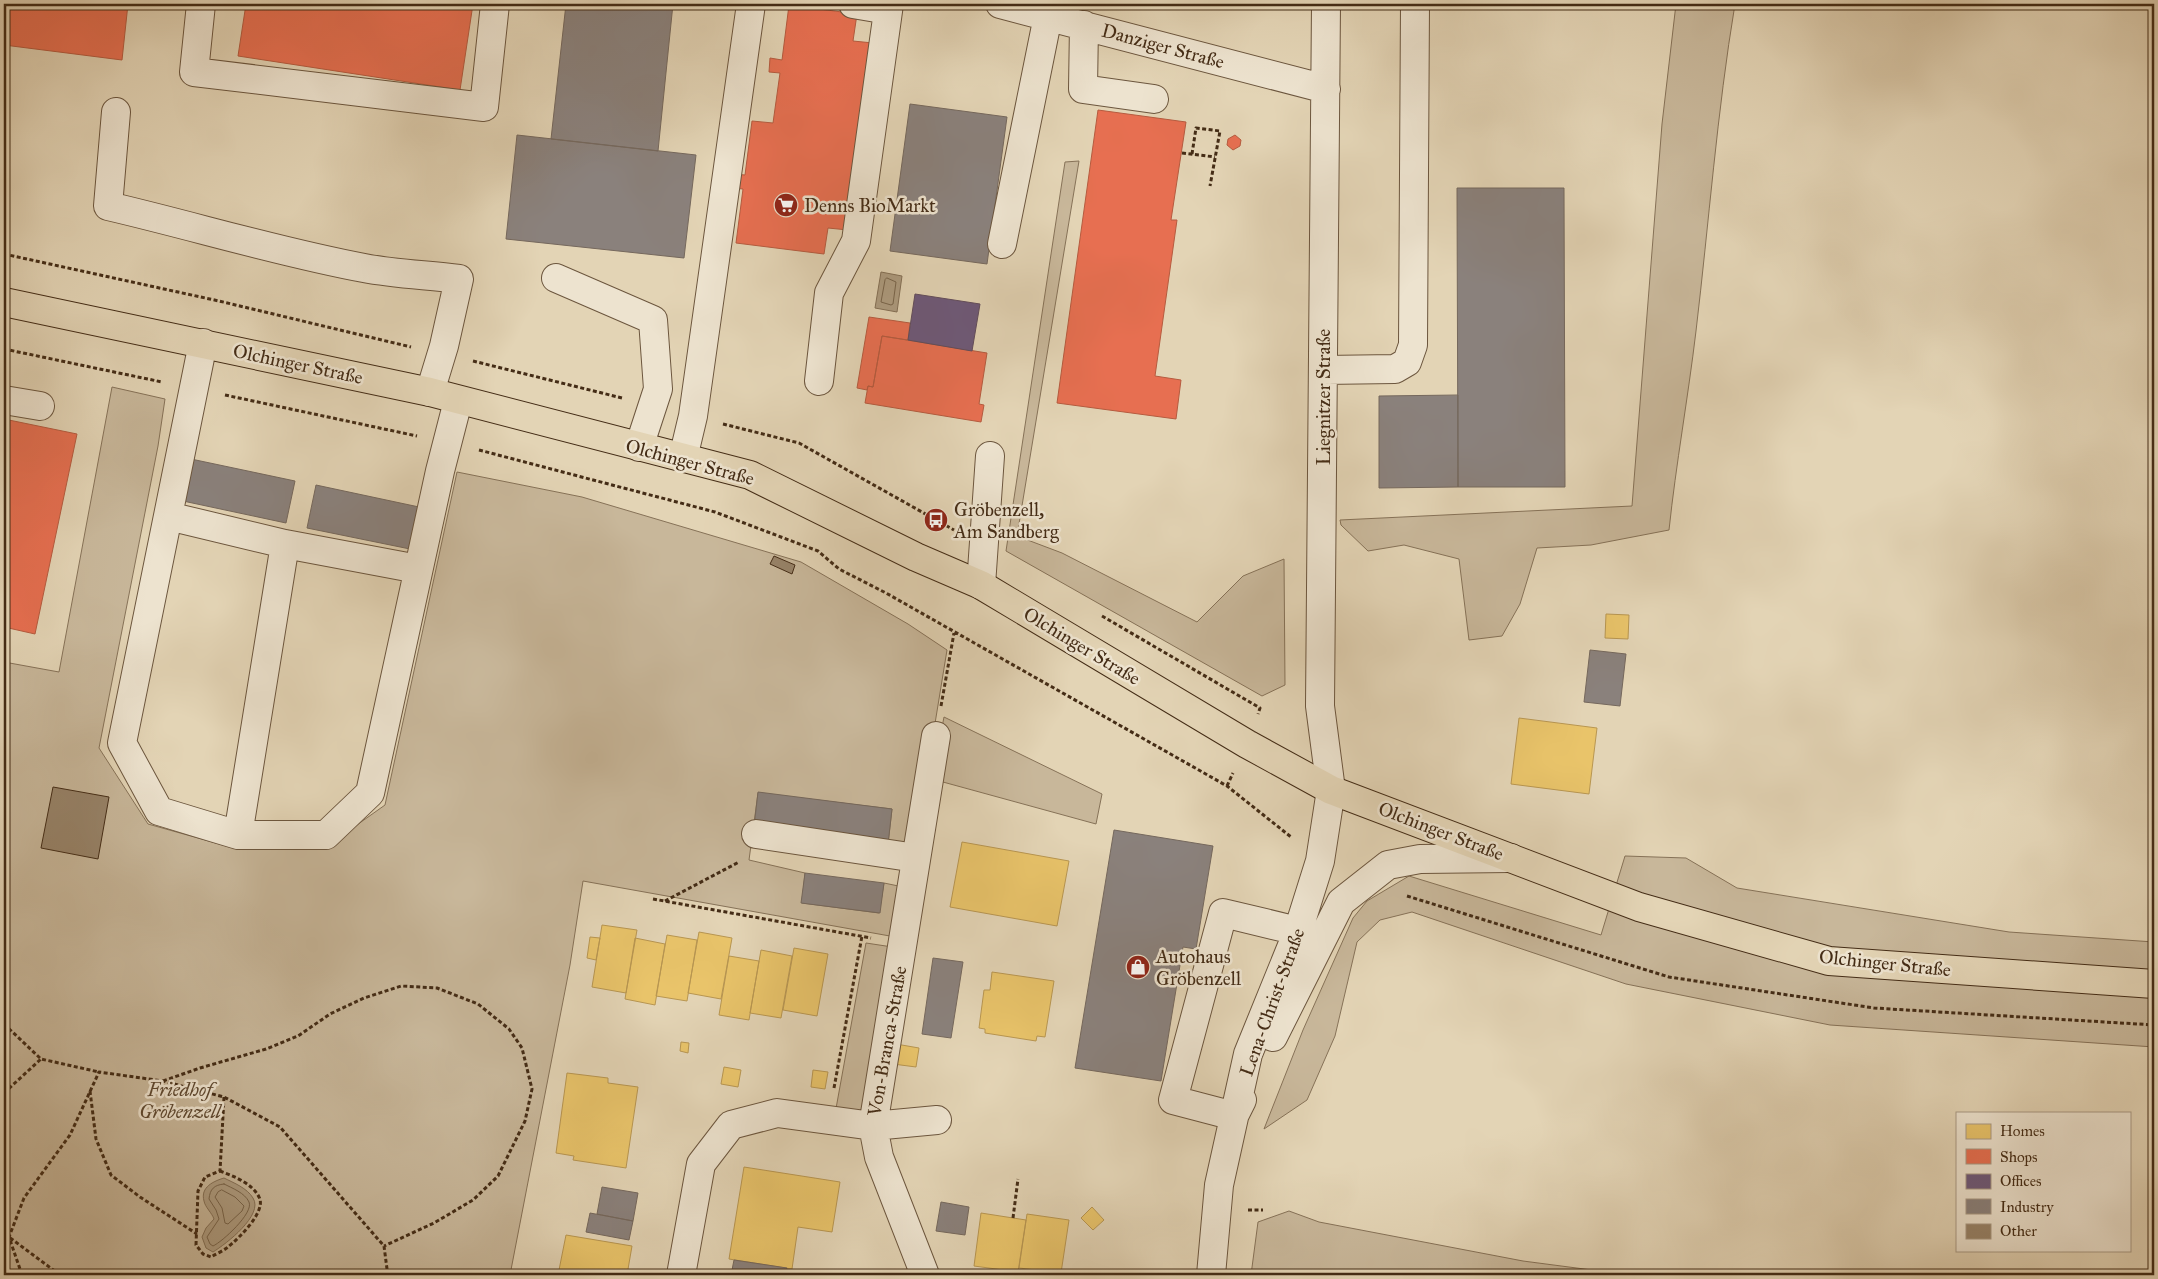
<svg xmlns="http://www.w3.org/2000/svg" width="2158" height="1279" viewBox="0 0 2158 1279" font-family="'IM FELL Great Primer',serif">
<style>
.green{fill:#c8b79a;stroke:#867258}
.water{fill:#ad9b7f;stroke:#836f55}
.homes{fill:#e9c46a;stroke:#b89651}
.shops{fill:#e76f51;stroke:#b65b3f}
.offices{fill:#6d597a;stroke:#614c5c}
.industry{fill:#8a817c;stroke:#75685d}
.lines{fill:none;stroke-linecap:round;stroke-linejoin:round}
.shore{stroke:#78644a;stroke-width:1}
.building{fill:#978369;stroke:#442c16}
.minor-casing{stroke:#6c563e;stroke-width:30}
.major-casing{stroke:#442c16;stroke-width:30}
.path{stroke:#442c16;stroke-width:3;stroke-dasharray:4 2.5;stroke-linecap:butt}
.minor{stroke:#ede3cf;stroke-width:28}
.major{stroke:#e3d4b5;stroke-width:28}
.labels{text-anchor:middle;dominant-baseline:central;stroke-width:5;stroke-linejoin:round;paint-order:stroke}
.street-label{font-size:19px;fill:#442c16;stroke:#ede3cf}
.poi-label{font-size:19px;fill:#442c16;stroke:#ede3cf;text-anchor:start}
.park-label{font-size:19px;font-style:italic;fill:#5e4830;stroke:#ede3cf}
</style>
<rect width="100%" height="100%" fill="#e3d4b5"/>
<filter id="stains"><feTurbulence type="fractalNoise" baseFrequency=".004" numOctaves="4"/><feColorMatrix values="0 0 0 0 .2 0 0 0 0 .09 0 0 0 0 .02 0 0 0 .5 -.17"/></filter>
<radialGradient id="worn" r=".72"><stop offset=".6" stop-color="#630" stop-opacity="0"/><stop offset="1" stop-color="#630" stop-opacity=".3"/></radialGradient>
<!-- green -->
<path class="green" d="M1676,4H1735C1717,112 1709,222 1696,331C1688,398 1676,464 1669,530L1591,545L1537,548L1520,604L1502,636L1469,640L1459,559L1404,545L1368,551L1341,525L1340,520L1632,506L1662,124Z
M1079,161L1017,536L1062,553L1197,622L1243,576L1284,559L1285,685L1262,696L1006,551L1065,162Z
M112,387L165,399L158,446L99,748L148,824L237,849L330,844L385,805L457,472L582,497L801,562L908,624L947,650L915,846L888,844L892,809L758,793L749,860L805,873L802,903L879,913L884,883L908,888L901,938L583,881L570,965L510,1275H4V662L59,672Z
M944,717L1102,794L1096,824L932,779Z
M1625,856L1686,858L1737,888L2009,932L2154,942V1047L1830,1025L1626,984L1412,912L1380,920L1357,942L1335,1036L1307,1100L1264,1129L1303,1030L1353,918L1367,901L1409,876L1601,935Z
M866,943L899,948L867,1120L835,1114Z
M1289,1211L1319,1222L1523,1261L1630,1275H1251L1258,1222Z"/>
<!-- water -->
<path class="water" d="M881,272L902,276L897,312L875,308Z
M224,1178C234,1183 247,1188 253,1198C264,1215 226,1244 213,1252L206,1248L202,1237L206,1228L214,1219C212,1213 205,1207 204,1201C200,1187 214,1181 224,1178Z"/>
<!-- homes -->
<path class="homes" d="M1606,614L1629,615L1628,639L1605,638Z
M1519,718L1597,728L1589,794L1511,784Z
M962,842L1069,861L1057,926L950,907Z
M602,925L637,930L626,993L592,987Z
M699,932L732,938L721,999L688,993Z
M667,935L697,940L687,1001L656,996Z
M590,937L600,938L596,960L587,958Z
M635,938L665,944L655,1005L625,999Z
M794,948L828,954L817,1016L783,1010Z
M761,950L792,956L781,1018L750,1013Z
M729,956L759,961L749,1020L719,1015Z
M992,972L1054,981L1045,1037L1037,1036L1036,1041L985,1033V1029L979,1028L984,990H990Z
M681,1042L689,1043L688,1053L680,1051Z
M896,1044L919,1048L916,1067L893,1064Z
M724,1067L741,1070L738,1087L721,1084Z
M813,1070L828,1072L825,1089L811,1087Z
M567,1073L608,1078V1083L638,1087L626,1168L573,1160L574,1156L556,1153Z
M744,1167L840,1182L832,1232L798,1227L792,1269L729,1259Z
M1092,1207L1104,1220L1093,1230L1081,1218Z
M981,1213L1026,1220L1018,1272L974,1266Z
M1027,1214L1069,1220L1061,1273L1019,1268Z
M566,1235L632,1246L627,1275H558Z"/>
<!-- shops -->
<path class="shops" d="M4,4H128L122,60L4,45Z
M246,4H473L460,90L238,56Z
M789,5L857,14L853,41L873,43L848,230L828,228L824,254L736,243L743,189L732,188L734,174L745,175L752,121L773,123L780,73L769,72L770,58L782,60Z
M1098,110L1186,122L1171,220H1177L1155,376L1181,380L1176,419L1057,403Z
M1235,135L1241,140L1240,146L1233,150L1227,145L1228,139Z
M869,317L910,323L908,340L882,336L873,387L868,386L867,390L857,388Z
M882,336L987,353L979,404L984,405L981,422L865,403L868,386L873,387Z
M4,419L77,434L35,634L4,627Z"/>
<!-- offices -->
<path class="offices" d="M915,294L980,304L972,351L908,340Z"/>
<!-- industry -->
<path class="industry" d="M566,4H673L658,151L551,139Z
M910,104L1007,117L987,264L890,251Z
M517,135L696,155L684,258L506,239Z
M1457,188H1564L1565,487H1458Z
M1458,395V487L1379,488V396Z
M191,459L295,481L286,523L183,501Z
M316,485L419,507L410,549L307,528Z
M1590,650L1626,654L1620,706L1584,702Z
M758,792L892,809L888,844L754,827Z
M1114,830L1213,846L1196,949L1183,947L1161,1081L1075,1068Z
M805,873L884,883L880,913L801,903Z
M933,958L963,962L951,1038L922,1034Z
M602,1187L638,1193L633,1221L597,1214Z
M941,1202L969,1207L965,1235L936,1231Z
M590,1213L633,1221L629,1240L586,1232Z
M734,1260L787,1268L786,1275H731Z"/>
<g class="lines">
<!-- shore -->
<path class="shore" d="M887,278L896,282L893,304L891,305L881,302L885,280Z
M224,1184C232,1188 245,1193 249,1202C254,1213 222,1242 213,1246L210,1244L207,1237L219,1219L216,1210L209,1199C210,1189 214,1185 224,1184Z
M222,1190L235,1197L244,1206L242,1211L228,1224L225,1223L222,1208L215,1197L218,1192Z"/>
</g>
<!-- building -->
<path class="building" d="M774,556L795,565L792,574L770,564Z
M53,787L109,797L98,859L41,848Z"/>
<g class="lines">
<!-- minor casing -->
<g class="minor-casing">
<path id="minor" d="M201,4L194,72L484,107L495,4
M853,4L888,10
M1000,4L1326,89
M1084,25L1083,89L1154,99
M116,112L108,206C194,226 278,252 364,268C395,274 428,275 459,279L444,346L430,392
M1002,244L1048,16
M556,278L653,320L658,389L639,447
M203,343L122,743L159,811L238,835H326L370,793L440,471L458,401
M1323,370L1395,369L1407,362L1413,345L1415,4
M819,381L829,293L856,241L889,4
M4,400L40,406
M683,458L693,416L751,4
M168,516L285,544L418,569
M981,585L990,456
M756,834L916,858
M238,835L285,544
M1273,1037L1341,902L1388,865L1420,859L1511,858
M1242,1100L1234,1116L1173,1100L1223,913L1298,931
M681,1275L701,1164L731,1125L777,1113L873,1126L937,1120
M925,1275L879,1157L873,1126L936,736
M1211,1275L1219,1185L1248,1054L1298,931L1320,861L1331,790L1320,706L1326,4"/>
</g>
<!-- major casing -->
<g class="major-casing">
<path id="major" d="M4,302L430,392L750,475L916,557L981,585L1247,744L1331,790L1639,907L1829,961L2154,984"/>
</g>
<!-- path -->
<path class="path" d="M1182,153L1215,157
M1192,154L1196,128L1220,131L1210,186
M4,254L219,301L411,347
M4,349L162,382
M473,361L622,398
M225,395L417,436
M723,424L799,443L954,530
M479,450L715,512L818,551L839,569L886,593L1227,786L1291,837
M1102,616L1260,708L1258,714
M941,706L954,633
M1227,786L1233,773
M1407,896L1669,977L1874,1008L2154,1025
M653,899L871,938
M665,901L739,862
M4,1024L41,1059L99,1072
M163,1081L200,1068L266,1049L298,1036L330,1014L364,998L401,986L437,988L478,1004L509,1029L522,1048L532,1089L525,1121L498,1176L473,1200L434,1223L384,1246
M834,1088L862,936
M90,1091L96,1139L111,1175L140,1197L197,1234
M4,1093L41,1059
M220,1171C233,1176 252,1183 259,1197C267,1211 239,1238 228,1247C223,1251 216,1254 211,1257L203,1254L196,1245L198,1191L205,1177L220,1171L224,1097
M1248,1210H1263
M1013,1218L1018,1179
M4,1236L9,1237L60,1275
M22,1275L9,1237L24,1198L70,1135L99,1072L163,1081L224,1097L280,1127L384,1246L387,1269L385,1275"/>
<!-- minor -->
<use href="#minor" class="minor"/>
<!-- major -->
<use href="#major" class="major"/>
</g>
<!-- icons -->
<defs>
<g id="supermarket-disc" transform="scale(1.25)"><circle r="9.5" fill="#8f2418" stroke="#ede3cf"/><path d="M-6-5.5h2.5l.6 2H6L4.5 2H-2.5L-4.4-4H-6ZM-1.5 3.2a1.3 1.3 0 1 0 .1 0ZM3 3.2a1.3 1.3 0 1 0 .1 0Z" fill="#fff"/></g>
<g id="bus-disc" transform="scale(1.25)"><circle r="9.5" fill="#8f2418" stroke="#ede3cf"/><path d="M-5-6H5V4H4V6H2V4H-2V6H-4V4H-5ZM-3.5-4V0h7V-4ZM-3.5 1.2v1.5H-2V1.2ZM2 1.2v1.5H3.5V1.2Z" fill="#fff"/></g>
<g id="shop-disc" transform="scale(1.25)"><circle r="9.5" fill="#8f2418" stroke="#ede3cf"/><path d="M-5-2.5h2.3a2.7 3.5 0 0 1 5.4 0H5L5.5 6h-11ZM-1.5-2.5h3a1.5 2.3 0 0 0-3 0Z" fill="#fff"/></g>
</defs>
<g fill-rule="evenodd">
<use href="#supermarket-disc" x="786" y="205"/>
<use href="#bus-disc" x="936" y="520"/>
<use href="#shop-disc" x="1138" y="967"/>
</g>
<g class="labels">
<!-- street labels -->
<g class="street-label">
<text transform="translate(1163 46) rotate(15)">Danziger Straße</text>
<text transform="translate(298 364) rotate(12)">Olchinger Straße</text>
<text transform="translate(1323 397) rotate(-90)">Liegnitzer Straße</text>
<text transform="translate(690 462) rotate(15)">Olchinger Straße</text>
<text transform="translate(1082 646) rotate(31)">Olchinger Straße</text>
<text transform="translate(1441 831) rotate(21)">Olchinger Straße</text>
<text transform="translate(1885 963) rotate(6)">Olchinger Straße</text>
<text transform="translate(1272 1002) rotate(-70)">Lena-Christ-Straße</text>
<text transform="translate(887 1041) rotate(-80)">Von-Branca-Straße</text>
</g>
<!-- poi labels -->
<g class="poi-label">
<text x="804" y="205">Denns BioMarkt</text>
<text x="954" y="509">Gröbenzell,<tspan x="954" dy="22">Am Sandberg</tspan></text>
<text x="1156" y="956">Autohaus<tspan x="1156" dy="22">Gröbenzell</tspan></text>
</g>
<!-- park labels -->
<g class="park-label">
<text x="180" y="1089">Friedhof<tspan x="180" dy="22">Gröbenzell</tspan></text>
</g>
</g>
<!-- margin -->
<rect width="2158" height="1279" fill="none" stroke="#e3d4b5" stroke-width="20"/>
<rect x="5" y="5" width="2148" height="1269" fill="none" stroke="#442c16" stroke-width="2.5"/>
<rect x="10" y="10" width="2138" height="1259" fill="none" stroke="#442c16"/>
<!-- legend -->
<rect x="1956" y="1112" width="175" height="140" fill="#ede3cf" stroke="#a99a85"/>
<rect x="1966" y="1124" width="25" height="15" fill="#e9c46a" stroke="#a99a85"/>
<text x="2000" y="1136" font-size="15" fill="#442c16">Homes</text>
<rect x="1966" y="1149" width="25" height="15" fill="#e76f51" stroke="#a99a85"/>
<text x="2000" y="1162" font-size="15" fill="#442c16">Shops</text>
<rect x="1966" y="1174" width="25" height="15" fill="#6d597a" stroke="#a99a85"/>
<text x="2000" y="1186" font-size="15" fill="#442c16">Offices</text>
<rect x="1966" y="1199" width="25" height="15" fill="#8a817c" stroke="#a99a85"/>
<text x="2000" y="1212" font-size="15" fill="#442c16">Industry</text>
<rect x="1966" y="1224" width="25" height="15" fill="#978369" stroke="#a99a85"/>
<text x="2000" y="1236" font-size="15" fill="#442c16">Other</text>
<rect width="100%" height="100%" filter="url(#stains)"/>
<rect width="100%" height="100%" fill="url(#worn)"/>
</svg>
